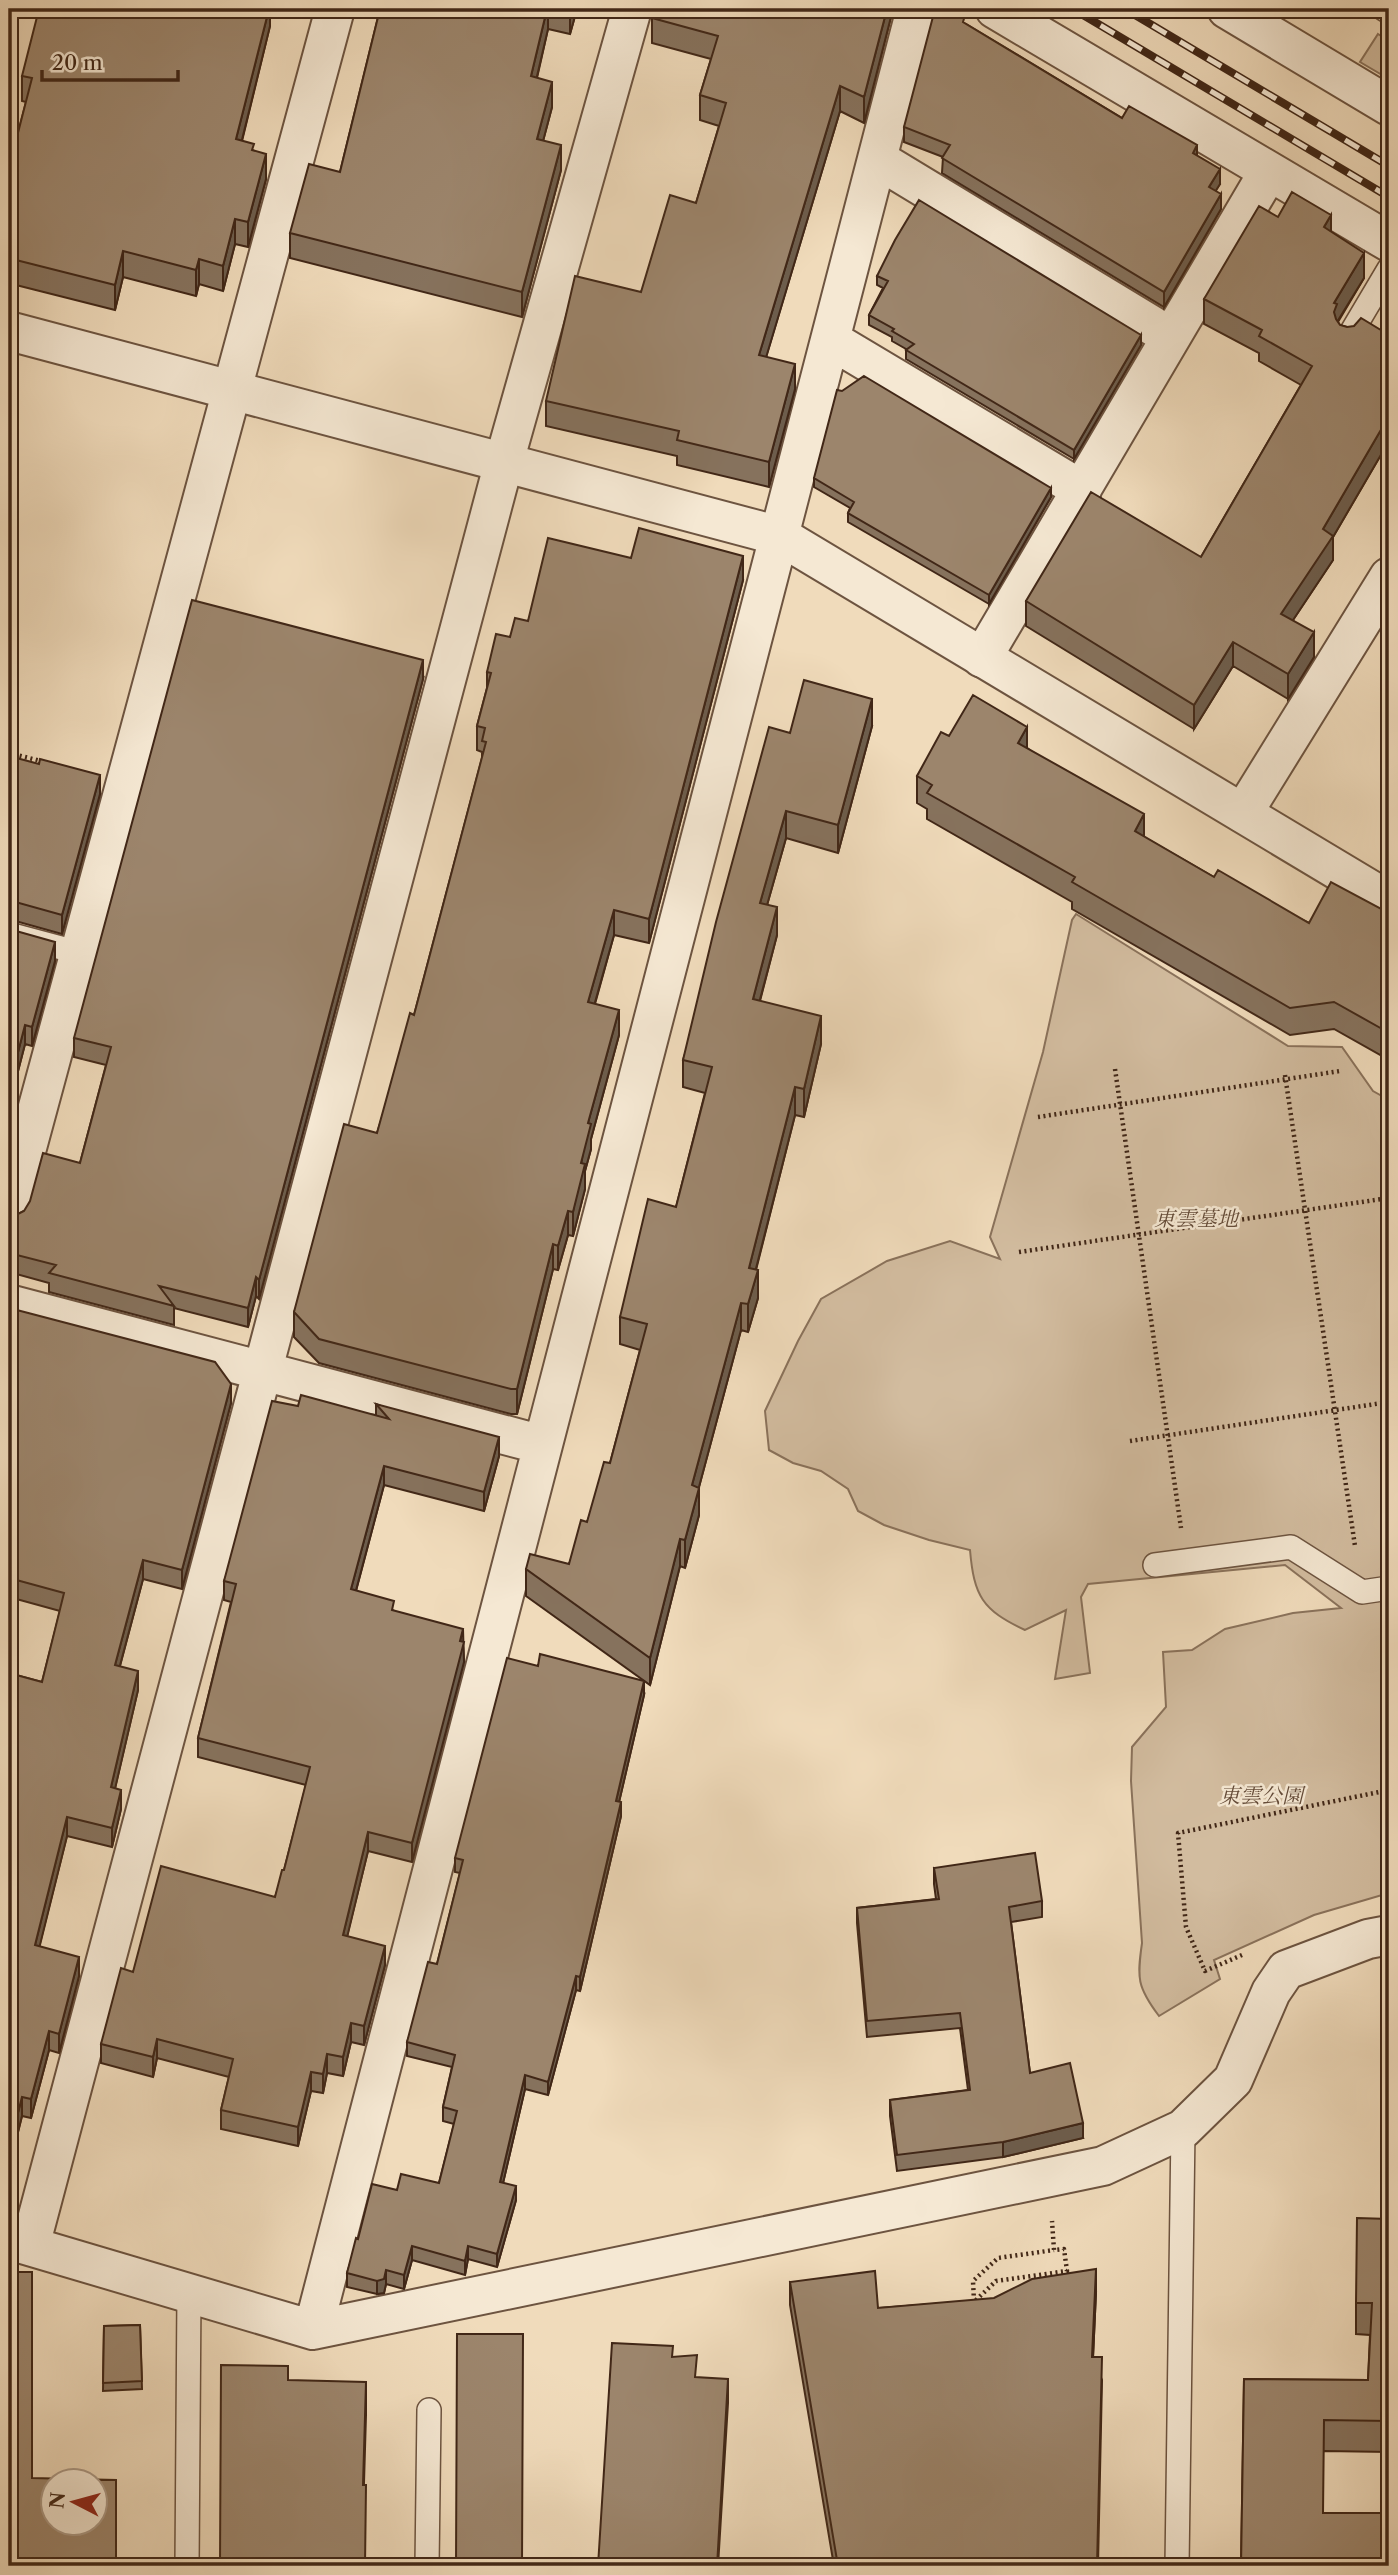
<svg xmlns="http://www.w3.org/2000/svg" width="1398" height="2575" viewBox="0 0 1398 2575" font-family="'Libre Caslon Text','Noto Serif JP',serif">
<style>
.green{fill:#d2bc9f;stroke:#8a725b;stroke-width:2}
.lines{fill:none;stroke-linecap:round;stroke-linejoin:round}
.service-casing{stroke:#6d5440;stroke-width:26}
.minor-casing{stroke:#6d5440;stroke-width:42}
.tertiary-casing{stroke:#6d5440;stroke-width:42}
.path{stroke:#412717;stroke-width:4.5;stroke-dasharray:2 3.5;stroke-linecap:butt}
.service{stroke:#f5e8d3;stroke-width:23}
.minor{stroke:#f5e8d3;stroke-width:38}
.tertiary{stroke:#f5e8d3;stroke-width:38}
.rail-casing{stroke:#412717;stroke-width:8}
.rail{stroke:#f5e8d3;stroke-width:5;stroke-dasharray:16;stroke-linecap:butt}
.wall{fill:#86725d;stroke:#412717;stroke-width:2}
.shaded-wall{fill:#6d5d4c;stroke:#412717;stroke-width:2}
.building{fill:#9c856c;stroke:#412717;stroke-width:2;fill-rule:evenodd}
.labels{text-anchor:middle;dominant-baseline:central;stroke-width:5;stroke-linejoin:round;paint-order:stroke}
.park-label{font-size:21px;font-style:italic;fill:#654c39;stroke:#f5e8d3}
</style>
<rect width="100%" height="100%" fill="#f0dbbb"/>
<filter id="stains"><feTurbulence type="fractalNoise" baseFrequency=".00286" numOctaves="4"/><feColorMatrix values="0 0 0 0 .2 0 0 0 0 .09 0 0 0 0 .02 0 0 0 .5 -.17"/></filter>
<radialGradient id="worn" r=".72"><stop offset=".6" stop-color="#630" stop-opacity="0"/><stop offset="1" stop-color="#630" stop-opacity=".3"/></radialGradient>
<!-- green -->
<path class="green" d="M1378,34L1389,41V79L1360,62Z
M1076,914L1288,1046L1342,1047L1373,1091L1389,1100V1893L1314,1915L1214,1960L1220,1979L1159,2016C1137,1987 1137,1978 1142,1943L1131,1781L1132,1747L1166,1707L1163,1652L1192,1650L1225,1629L1293,1613L1341,1608L1285,1565L1088,1584L1081,1597L1090,1673L1055,1679L1066,1610L1025,1630C982,1610 974,1596 970,1550L929,1540L884,1525L858,1511L848,1489L821,1471L793,1463L769,1450L765,1411L798,1341L821,1299L887,1261L950,1241L1000,1259L990,1237L1043,1052L1072,920Z"/>
<g class="lines">
<!-- service casing -->
<g class="service-casing">
<path id="service" d="M1384,9L1389,12
M1348,338L1389,269
M9,934L80,953
M1155,1565L1291,1547L1362,1592L1389,1588
M187,2566L189,2292
M427,2566L429,2410
M1177,2566L1183,2129"/>
</g>
<!-- minor casing -->
<g class="minor-casing">
<path id="minor" d="M995,9L1389,242
M1227,9L1389,106
M877,159L1171,337
M831,340L1082,490
M982,658L1269,171
M1243,813L1389,577
M9,1214L335,9
M9,1304L543,1445
M9,2240L313,2330L1103,2166L1183,2129L1233,2080L1271,1992L1286,1970L1368,1939L1389,1935
M30,2246L504,462L632,9
M313,2330L916,9"/>
</g>
<!-- tertiary casing -->
<g class="tertiary-casing">
<path id="tertiary" d="M9,331L780,536L1389,901"/>
</g>
<!-- path -->
<path class="path" d="M9,753L45,762
M1115,1069L1181,1528
M1285,1075L1355,1546
M1038,1117L1340,1071
M1019,1252L1389,1198
M1130,1441L1389,1402
M1242,1955L1205,1971L1186,1927L1178,1833L1389,1790
M974,2301L973,2281L998,2258L1054,2250
M974,2305V2302L996,2281L1067,2271L1064,2249L1054,2250L1052,2221"/>
<!-- service -->
<use href="#service" class="service"/>
<!-- minor -->
<use href="#minor" class="minor"/>
<!-- tertiary -->
<use href="#tertiary" class="tertiary"/>
<!-- rail casing -->
<g class="rail-casing">
<path id="rail" d="M1073,9L1389,197
M1125,9L1389,166"/>
</g>
<!-- rail -->
<use href="#rail" class="rail"/>
</g>
<!-- wall -->
<path class="wall" d="M270,9V26L242,141L254,151L266,179L248,247L235,244L223,291L199,284L196,296L123,277L115,310L12,284L11,289L9,288V168L26,102L22,101V76Z
M380,9H577L570,34L548,29L537,78L552,107L543,141L561,170L522,317L290,258V233L340,172Z
M893,9L864,123L840,111L766,357L795,389L769,487L677,465V456L546,426V401L641,292L696,203L719,126L700,120V95L711,59L652,43V18Z
M966,24L1122,118L1197,156L1220,184L1215,191L1221,209L1164,307L942,173L943,157L904,142V127Z
M1278,217L1331,232L1364,278L1338,322L1340,325L1347,327L1389,335V441L1333,537V560L1293,620L1314,657L1288,699L1233,666L1194,729L1026,626V601L1201,557L1301,385L1259,361V353L1204,324V299Z
M877,276L1141,345L1074,459L906,359V349L892,341V337L869,325V315L883,288L877,285Z
M814,478L1051,497L989,604L848,522V513L850,508L814,487Z
M631,558L743,580L649,943L614,935L595,1004L619,1035L591,1139V1149L585,1171V1189L573,1236L568,1235L558,1270L553,1269L517,1414H511L319,1363L294,1337V1312L377,1133L414,1015L482,758V752L477,750V726L487,688V672L510,637L528,621Z
M1389,648V686L1384,682V658Z
M423,679L259,1299L256,1296L248,1327L174,1308V1325L49,1292V1283L9,1272V1216H14L24,1211L80,1163L106,1065L74,1057V1038Z
M872,726L838,853L786,838L767,905L777,935L760,1001L821,1044L804,1117L795,1115L756,1270L758,1298L748,1332L741,1330L699,1487V1515L685,1568L680,1566L650,1685L526,1596V1569L569,1564L587,1522L610,1463L640,1350L620,1344V1317L676,1207L705,1093L683,1087V1060L790,733Z
M949,736L1027,748L1144,837L1214,877L1309,923L1389,913V1047L1384,1057L1334,1029L1290,1035L1072,909V902L927,819V809L917,803V776Z
M9,756L100,794L62,934L12,920L9,921Z
M9,929L55,961L32,1046L25,1044L9,1106Z
M9,1313L231,1403L182,1589L143,1579L120,1666L138,1690L115,1788L121,1809L112,1847L67,1836L39,1947L79,1976L59,2053L49,2050L31,2118L22,2116L9,2168V1673L42,1682L60,1611L9,1597Z
M376,1404L499,1456L484,1511L384,1485L356,1591L394,1611L463,1642L464,1662L412,1862L368,1851L347,1936L385,1965L364,2045L351,2042L343,2076L327,2073L323,2093L311,2091L298,2146L221,2129V2110L229,2077L157,2058L153,2077L101,2063V2044L133,1972L275,1897L284,1870L306,1785L198,1757V1738L231,1602L224,1600V1581L298,1406L376,1415Z
M644,1695L619,1802L621,1816L580,1991L576,1990L548,2095L525,2089L503,2183L516,2200L497,2267L468,2259L465,2275L412,2260L404,2289L386,2284L384,2293L377,2294L347,2287V2273L358,2239L397,2190L439,2183L454,2124L443,2121V2107L452,2067L407,2056V2042L437,1964L460,1873L455,1872V1858Z
M934,1868L1042,1901V1917L1011,1922L1030,2073L1083,2138L1003,2157L897,2171L890,2116V2100L968,2090L960,2028L867,2037L857,1923V1908L936,1899L934,1884Z
M1387,2020H1389V2140H1388Z
M1389,2219V2452L1324,2451L1241,2566L1244,2379L1368,2380L1370,2335L1356,2334V2303Z
M790,2282L878,2308L1096,2292L1093,2357L1102,2380L1098,2566H834L790,2305Z
M140,2325L142,2389L103,2391L104,2326Z"/>
<!-- shaded-wall -->
<path class="shaded-wall" d="M269,9H270V26L236,164V139Z
M547,9H548V29L531,102V76Z
M570,9H577L570,34Z
M887,9H893L864,123V97Z
M552,82V107L537,164V139Z
M840,86V111L759,381V355Z
M561,145V170L522,317V292Z
M1197,145V160L1193,153Z
M266,154V179L248,247V222Z
M1220,169V184L1209,202V187Z
M1221,194V209L1164,307V292Z
M1331,215V239L1324,227Z
M235,219V244L223,291V266Z
M123,251V277L115,310V285Z
M1364,253V278L1337,322L1334,337V303Z
M12,259V284L11,289V264Z
M199,259V284L196,296V270Z
M1141,335V345L1074,459V450Z
M795,364V389L769,487V462Z
M1389,416V441L1333,537V560L1281,638V614L1323,529Z
M1051,488V497L989,604V595Z
M743,556V580L649,943V919Z
M1314,632V657L1288,699V674Z
M1233,642V666L1194,729V705Z
M423,660V679L259,1299V1280Z
M872,699V726L838,853V825Z
M1027,727V753L1018,743Z
M100,775V794L62,934V915Z
M786,811V838L760,930V903Z
M1144,814V841L1135,831Z
M12,901V920L9,921V902Z
M777,907V935L753,1026V999Z
M614,910V935L588,1027V1002Z
M55,942V961L32,1046V1027Z
M619,1010V1035L591,1139V1149L585,1171V1189L573,1236V1212L588,1123Z
M821,1016V1044L804,1117V1089Z
M1389,1021V1047L1384,1057V1030Z
M25,1025V1044L9,1106V1087Z
M795,1087V1115L749,1296V1268Z
M568,1211V1235L558,1270V1246Z
M553,1244V1269L517,1414V1389Z
M758,1270V1298L748,1332V1304Z
M256,1277V1296L248,1327V1308Z
M741,1303V1330L692,1513V1485Z
M231,1384V1403L182,1589V1570Z
M499,1437V1456L484,1511V1492Z
M384,1466V1485L351,1609V1589Z
M699,1488V1515L685,1568V1540Z
M680,1539V1566L650,1685V1658Z
M143,1560V1579L115,1684V1665Z
M463,1629L464,1662L412,1862V1843Z
M138,1671V1690L111,1806V1787Z
M644,1681V1695L616,1815V1801Z
M121,1790V1809L112,1847V1828Z
M621,1802V1816L580,1991V1977Z
M67,1817V1836L35,1965V1945Z
M368,1832V1851L343,1954V1935Z
M385,1946V1965L364,2045V2026Z
M79,1957V1976L59,2053V2034Z
M576,1976V1990L548,2095V2082Z
M351,2023V2042L343,2076V2057Z
M49,2031V2050L31,2118V2099Z
M157,2039V2058L153,2077V2057Z
M327,2054V2073L323,2093V2074Z
M311,2072V2091L298,2146V2127Z
M525,2075V2089L500,2196V2182Z
M22,2097V2116L9,2168V2148Z
M1083,2123V2138L1003,2157V2142Z
M516,2186V2200L497,2267V2254Z
M412,2246V2260L404,2289V2275Z
M468,2246V2259L465,2275V2261Z
M1096,2269V2292L1092,2380V2357Z
M386,2270V2284L384,2293L377,2294V2281Z
M728,2379V2403L718,2566H717Z
M366,2382V2415L363,2517V2485Z"/>
<!-- building -->
<path class="building" d="M39,9H269L236,139L254,144L252,150L266,154L248,222L235,219L223,266L199,259L196,270L123,251L115,285L12,259L11,264L9,263V168L32,78L22,76Z
M380,9H547L531,76L552,82L537,139L561,145L522,292L290,233L309,164L340,172Z
M654,9H887L864,97L840,86L759,355L795,364L769,462L677,440L679,431L546,401L575,276L641,292L670,195L696,203L726,103L700,95L718,36L652,18Z
M935,9H953L966,12L963,22L1122,118L1129,106L1197,145L1193,153L1220,169L1209,187L1221,194L1164,292L942,158L950,145L904,127Z
M1292,192L1331,215L1324,227L1364,253L1334,303L1337,304L1334,312L1336,319L1340,325L1347,327L1354,326L1361,318L1389,335V416L1323,529L1333,536L1281,614L1314,632L1288,674L1233,642L1194,705L1026,601L1091,492L1201,557L1312,366L1259,336L1262,330L1204,299L1259,206L1278,217Z
M919,200L1141,335L1074,450L906,350L914,344L892,331L894,329L869,315L888,281L877,276L895,240Z
M864,376L1051,488L989,595L848,513L854,502L814,478L837,390L842,391Z
M639,528L743,556L649,919L614,910L588,1002L619,1010L588,1123L591,1124L581,1163L585,1164L573,1212L568,1211L558,1246L553,1244L517,1389H511L319,1339L294,1312L344,1124L377,1133L410,1013L414,1015L486,742L482,741L485,728L477,726L491,673L487,672L496,634L510,637L515,618L528,621L548,538L631,558Z
M192,600L423,660L259,1280L256,1277L248,1308L159,1286L174,1306L49,1273L56,1265L9,1253V1216H14L24,1211L30,1201L43,1153L80,1163L111,1047L74,1038Z
M1389,648V661L1384,658Z
M804,680L872,699L838,825L786,811L760,903L777,907L753,999L821,1016L804,1089L795,1087L749,1268L758,1270L748,1304L741,1303L692,1485L699,1488L685,1540L680,1539L650,1658L526,1569L530,1554L569,1564L581,1520L587,1522L604,1462L610,1463L647,1324L620,1317L648,1199L676,1207L712,1067L683,1060L716,922L769,727L790,733Z
M973,695L1027,727L1018,743L1144,814L1135,831L1214,877L1218,870L1309,923L1331,882L1389,913V1021L1384,1030L1334,1002L1290,1008L1072,882L1075,877L927,793L932,785L917,776L941,732L949,736Z
M9,756L39,764L40,759L100,775L62,915L12,901L9,902Z
M9,929L55,942L32,1027L25,1025L9,1087Z
M13,1309L215,1362L231,1384L182,1570L143,1560L115,1665L138,1671L111,1787L121,1790L112,1828L67,1817L35,1945L79,1957L59,2034L49,2031L31,2099L22,2097L9,2148V1673L42,1682L64,1593L9,1578V1313Z
M301,1395L389,1419L376,1404L499,1437L484,1492L384,1466L351,1589L394,1601L392,1610L463,1629L460,1641L464,1642L412,1843L368,1832L343,1935L385,1946L364,2026L351,2023L343,2057L327,2054L323,2074L311,2072L298,2127L221,2110L233,2059L157,2039L153,2057L101,2044L121,1968L133,1972L161,1866L275,1897L282,1870H284L310,1767L198,1738L236,1584L224,1581L272,1401L298,1406Z
M540,1654L644,1681L616,1801L621,1802L580,1977L576,1976L548,2082L525,2075L500,2182L516,2186L497,2254L468,2246L465,2261L412,2246L404,2275L386,2270L384,2279L377,2281L347,2273L356,2238L358,2239L372,2184L397,2190L401,2174L439,2183L457,2111L443,2107L455,2055L407,2042L428,1962L437,1964L463,1860L455,1858L507,1658L538,1666Z
M1035,1853L1042,1901L1009,1907L1030,2073L1070,2063L1083,2123L1003,2142L897,2155L890,2100L970,2090L960,2013L867,2021L857,1908L939,1899L934,1868Z
M1387,2020H1389V2119H1388Z
M1357,2218L1389,2219V2421L1324,2420L1323,2513H1389V2566H1241L1244,2379L1368,2380L1372,2303H1356Z
M1096,2269L1092,2357H1102L1097,2566H838L790,2282L875,2271L878,2308L994,2298L1032,2279Z
M9,2272H32V2478L116,2480V2566H9ZM52,2481H94V2523H52Z
M140,2325L142,2381L103,2383L104,2326Z
M457,2334H523L522,2566H456Z
M612,2343L673,2346L672,2357L697,2355L695,2377L728,2379L717,2566H598Z
M221,2365L288,2366V2380L366,2382L363,2485H366L365,2566H220Z"/>
<g class="labels">
<!-- park labels -->
<g class="park-label">
<text x="1196" y="1218">東雲墓地</text>
<text x="1261" y="1795">東雲公園</text>
</g>
</g>
<!-- margin -->
<rect width="1398" height="2575" fill="none" stroke="#f0dbbb" stroke-width="35"/>
<rect x="10" y="10" width="1377" height="2554" fill="none" stroke="#412717" stroke-width="3.5"/>
<rect x="18" y="18" width="1363" height="2540" fill="none" stroke="#412717" stroke-width="2"/>
<!-- north arrow -->
<g transform="translate(74 2502) rotate(276)"><circle r="33" fill="#f5e8d3" stroke="#ad9b88" stroke-width="2"/>
<path d="M0-5L12 26L0 18L-12 26Z" fill="#8f2418"/>
<text y="-10" font-size="19" font-weight="bold" text-anchor="middle" fill="#412717">N</text>
</g>
<!-- scale -->
<path d="M42 70v10h136v-10" fill="none" stroke="#412717" stroke-width="3.5"/>
<text x="52" y="70" font-size="21" fill="#412717" stroke="#f5e8d3" stroke-width="5" paint-order="stroke">20 m</text>
<rect width="100%" height="100%" filter="url(#stains)"/>
<rect width="100%" height="100%" fill="url(#worn)"/>
</svg>
